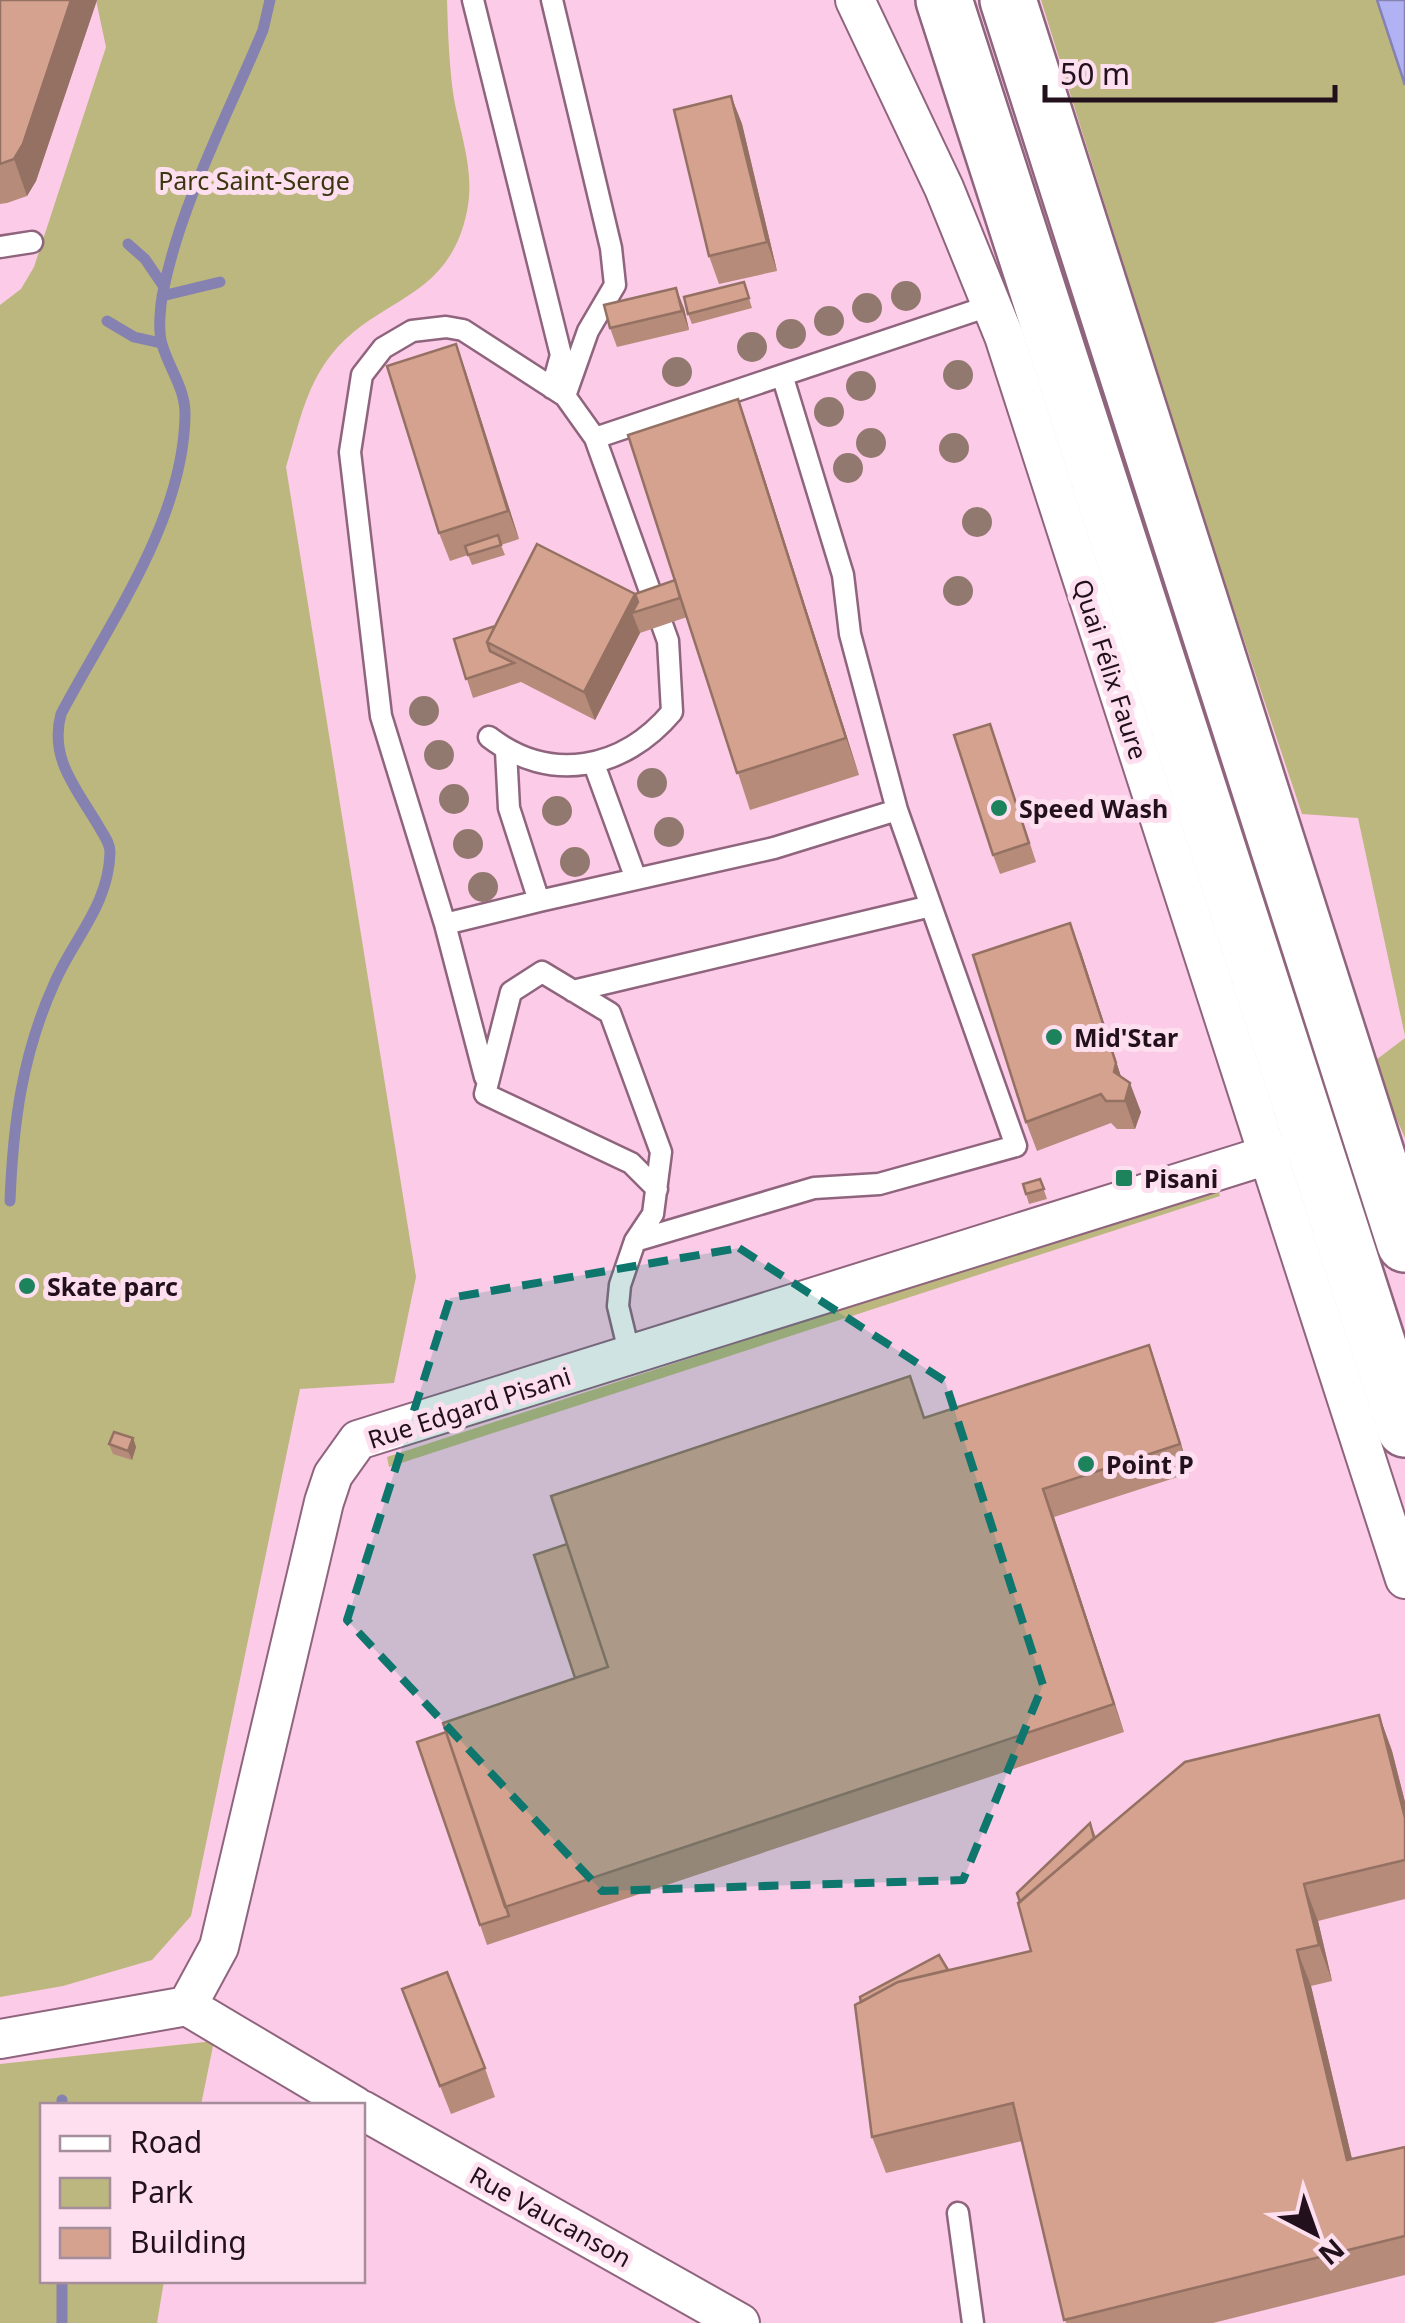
<svg xmlns="http://www.w3.org/2000/svg" width="1405" height="2323" viewBox="0 0 1405 2323" font-family="'Noto Sans',sans-serif">
<style>
.green{fill:#bcb77e}
.water{fill:#b0b2f3;stroke:#8582b2;stroke-width:2.5}
.lines{fill:none;stroke-linecap:round;stroke-linejoin:round}
.stream{stroke:#8582b2;stroke-width:11}
.lane-casing{stroke:#8f647d;stroke-width:25}
.street-casing{stroke:#8f647d;stroke-width:42}
.highway-casing{stroke:#8f647d;stroke-width:60}
.lane{stroke:#fff;stroke-width:20}
.street{stroke:#fff;stroke-width:38}
.highway{stroke:#fff;stroke-width:55}
.tree{fill:#927970}
.wall{fill:#b68b7a}
.shaded-wall{fill:#947163}
.building{fill:#d4a28e;stroke:#947163;stroke-width:2.5}
.marked{fill:#0f766e;fill-opacity:0.2;stroke:#0f766e;stroke-width:8;stroke-dasharray:20 12;stroke-linejoin:round}
.poi-dot{fill:#1d835d;stroke:#fddff0;stroke-width:4}
.labels{text-anchor:middle;dominant-baseline:central;stroke-width:10;stroke-linejoin:round;paint-order:stroke}
.park-label{font-size:25px;fill:#3b360e;stroke:#fddff0}
.street-label{font-size:25px;fill:#22111c;stroke:#fddff0}
.poi-label{font-size:25px;font-weight:bold;fill:#22111c;stroke:#fddff0;text-anchor:start}
</style>
<rect width="100%" height="100%" fill="#fccbe7"/>
<!-- green -->
<path class="green" d="M96,0H447C448,33 449,66 454,99C461,137 475,172 467,211C449,301 378,296 331,355C305,388 298,428 286,467L416,1277L394,1383L300,1389L191,1916L152,1960L63,1986L0,1997V305L21,289L34,267L106,47Z
M1041,0H1377L1405,85V1036L1358,818L1302,814L1190,478Z
M1405,1038V1138L1372,1063Z
M1217,1186L1220,1196L389,1467L387,1457Z
M214,2041L201,2105L42,2106V2280L164,2281L157,2323H0V2064Z"/>
<!-- water -->
<path class="water" d="M1377,0H1405V85Z"/>
<g class="lines">
<!-- stream -->
<path class="stream" d="M128,244L145,259L164,287
M162,296L220,282
M107,321L134,337L161,343
M10,1201C13,1124 22,1055 54,984C73,939 109,905 110,852C110,842 102,833 98,825C76,788 49,758 61,714C109,623 183,522 185,416C186,389 169,369 162,344C158,331 160,306 163,292C180,205 229,112 263,30L270,0
M62,2100V2106
M62,2280V2323"/>
<!-- lane casing -->
<g class="lane-casing">
<path id="lane" d="M473,0L561,355L552,388
M552,0L611,248L615,285L588,331L565,396
M0,247L32,242
M595,438L992,305
M489,737C550,784 623,770 672,712L668,641L595,438L565,396L463,330L446,327L412,331L383,348L362,375L350,452L381,716L445,924L539,901
M506,751L509,808L539,901L774,848L897,810L850,634L843,575L783,378
M594,764L636,879
M445,924L485,1077
M573,991L931,906
M635,1241L814,1188L879,1184L1016,1146L897,810
M630,1356L618,1306L620,1285L635,1241L653,1214L661,1152L610,1013L542,972L511,992L485,1094L631,1163L657,1189
M958,2213L973,2323"/>
</g>
<!-- street casing -->
<g class="street-casing">
<path id="street" d="M855,0L944,188L1004,336L1405,1579
M187,2006L355,2106
M0,2039L187,2006L219,1947L324,1502L333,1475L358,1440L1271,1154
M362,2110L740,2323"/>
</g>
<!-- highway casing -->
<g class="highway-casing">
<path id="highway" d="M944,0L1405,1429
M1008,0L1405,1244"/>
</g>
<!-- lane -->
<use href="#lane" class="lane"/>
<!-- street -->
<use href="#street" class="street"/>
<!-- highway -->
<use href="#highway" class="highway"/>
</g>
<!-- trees -->
<g class="tree">
<circle cx="906" cy="296" r="15"/>
<circle cx="867" cy="308" r="15"/>
<circle cx="829" cy="321" r="15"/>
<circle cx="791" cy="334" r="15"/>
<circle cx="752" cy="347" r="15"/>
<circle cx="677" cy="372" r="15"/>
<circle cx="958" cy="375" r="15"/>
<circle cx="861" cy="386" r="15"/>
<circle cx="829" cy="412" r="15"/>
<circle cx="871" cy="443" r="15"/>
<circle cx="954" cy="448" r="15"/>
<circle cx="848" cy="468" r="15"/>
<circle cx="977" cy="522" r="15"/>
<circle cx="958" cy="591" r="15"/>
<circle cx="424" cy="711" r="15"/>
<circle cx="439" cy="755" r="15"/>
<circle cx="652" cy="783" r="15"/>
<circle cx="454" cy="799" r="15"/>
<circle cx="557" cy="811" r="15"/>
<circle cx="669" cy="832" r="15"/>
<circle cx="468" cy="844" r="15"/>
<circle cx="575" cy="862" r="15"/>
<circle cx="483" cy="887" r="15"/>
</g>
<!-- wall -->
<path class="wall" d="M0,0H97L36,181L27,196L7,203L0,204Z
M731,96L742,124L777,271L719,284L709,256Z
M744,282L752,308L692,324L688,314Z
M684,308L689,330L617,347L610,328Z
M456,344L519,539L501,545L505,555L472,565L468,555L450,561L439,533Z
M751,436L859,775L750,810L687,617L640,633L595,720L521,682L473,698L454,639L635,594L675,580Z
M997,743L1036,862L1000,874L993,855Z
M1081,952L1121,1077L1141,1112L1135,1129H1117L1111,1123L1037,1151L1026,1122Z
M1040,1179L1047,1199L1029,1204L1023,1184Z
M1149,1345L1190,1473L1054,1517L1124,1732L487,1945L417,1742L446,1732L575,1678L924,1418Z
M133,1438L136,1447L132,1460L113,1454L109,1444Z
M1379,1715L1392,1751L1405,1802V1899L1318,1921L1332,1981L1311,1986L1352,2159L1405,2147V2275L1213,2323H1066L1022,2141L886,2173L872,2137L861,2002L948,1970L1031,1951L1090,1823L1096,1837Z
M402,1989L485,2068L495,2097L451,2114Z"/>
<!-- shaded-wall -->
<path class="shaded-wall" d="M71,0H97L36,181L27,196L14,159Z
M731,96L742,124L777,271L767,242Z
M676,288L684,308L689,330L682,311Z
M456,344L466,372L519,539L508,511Z
M738,399L751,436L859,775L846,738Z
M635,594L641,611L632,613L640,633L595,720L584,692Z
M1070,923L1081,952L1126,1092L1114,1072Z
M1130,1083L1141,1112L1135,1129L1125,1101Z
M1149,1345L1159,1373L1190,1473L1180,1444Z
M133,1438L136,1447L132,1460L128,1451Z
M1043,1489L1054,1517L1124,1732L1114,1704Z
M1379,1715L1392,1751L1405,1802V1818Z
M1304,1884L1318,1921L1332,1981L1319,1945Z
M1297,1950L1311,1986L1361,2197L1347,2160Z"/>
<!-- building -->
<path class="building" d="M0,0H71L23,144L14,159L0,164Z
M731,96L767,242L709,256L674,110Z
M744,282L749,298L688,314L684,297Z
M676,288L682,311L610,328L604,305Z
M456,344L508,511L439,533L387,366Z
M738,399L846,738L737,773L628,435Z
M498,535L501,545L468,555L465,546Z
M537,544L635,594L584,692L487,642Z
M675,580L680,598L632,613L638,602L635,594Z
M495,626L487,642L490,651L514,663L466,679L454,639Z
M990,724L1029,843L993,855L954,735Z
M1070,923L1116,1063L1114,1072L1130,1083L1125,1101H1106L1101,1094L1026,1122L973,955Z
M1040,1179L1044,1189L1026,1194L1023,1184Z
M1149,1345L1180,1444L1043,1489L1114,1704L505,1907L443,1723L608,1667L551,1496L910,1376L924,1418Z
M114,1432L133,1438L128,1451L109,1444Z
M567,1544L608,1667L575,1678L534,1555Z
M1379,1715L1405,1818V1860L1304,1884L1319,1945L1297,1950L1347,2160L1405,2147V2236L1064,2320L1013,2103L872,2137L855,2005L898,1982L1031,1951L1018,1903L1185,1762Z
M446,1732L509,1916L480,1925L417,1742Z
M1090,1823L1094,1838L1020,1902L1017,1893Z
M939,1955L948,1970L898,1982L861,2002L860,1997Z
M447,1972L485,2068L440,2086L402,1989Z"/>
<!-- marked area -->
<path class="marked" d="M739,1248L945,1381L1043,1685L963,1880L602,1891L347,1620L450,1298Z"/>
<!-- markers -->
<g class="poi-dot">
<circle cx="999" cy="808" r="10"/>
<circle cx="1054" cy="1037" r="10"/>
<rect x="1114" y="1168" width="20" height="20" rx="5"/>
<circle cx="27" cy="1286" r="10"/>
<circle cx="1086" cy="1464" r="10"/>
</g>
<g class="labels">
<!-- park labels -->
<g class="park-label">
<text x="254" y="180">Parc Saint-Serge</text>
</g>
<!-- street labels -->
<g class="street-label">
<text transform="translate(1111 669) rotate(72)">Quai Félix Faure</text>
<text transform="translate(469 1407) rotate(-18)">Rue Edgard Pisani</text>
<text transform="translate(551 2216) rotate(29)">Rue Vaucanson</text>
</g>
<!-- poi labels -->
<g class="poi-label">
<text x="1019" y="808">Speed Wash</text>
<text x="1074" y="1037">Mid'Star</text>
<text x="1144" y="1178">Pisani</text>
<text x="47" y="1286">Skate parc</text>
<text x="1106" y="1464">Point P</text>
</g>
</g>
<!-- legend -->
<rect x="40" y="2103" width="325" height="180" fill="#fddff0" stroke="#a58d9b" stroke-width="2.5"/>
<rect x="60" y="2136" width="50" height="15" fill="#ffffff" stroke="#a58d9b" stroke-width="2.5"/>
<text x="130" y="2153" font-size="30" fill="#22111c">Road</text>
<rect x="60" y="2178" width="50" height="30" fill="#bcb77e" stroke="#a58d9b" stroke-width="2.5"/>
<text x="130" y="2203" font-size="30" fill="#22111c">Park</text>
<rect x="60" y="2228" width="50" height="30" fill="#d4a28e" stroke="#a58d9b" stroke-width="2.5"/>
<text x="130" y="2253" font-size="30" fill="#22111c">Building</text>
<!-- north arrow -->
<g transform="translate(1315 2233) rotate(139)" stroke="#fddff0" stroke-width="8" paint-order="stroke">
<path d="M0-8L18 38L0 25L-18 38Z" fill="#22111c"/>
<text y="-15" font-size="28" font-weight="bold" text-anchor="middle" fill="#22111c">N</text>
</g>
<!-- scale -->
<path d="M1045 85v15h290v-15" fill="none" stroke="#22111c" stroke-width="5"/>
<text x="1060" y="85" font-size="30" fill="#22111c" stroke="#fddff0" stroke-width="8" paint-order="stroke">50 m</text>
</svg>
